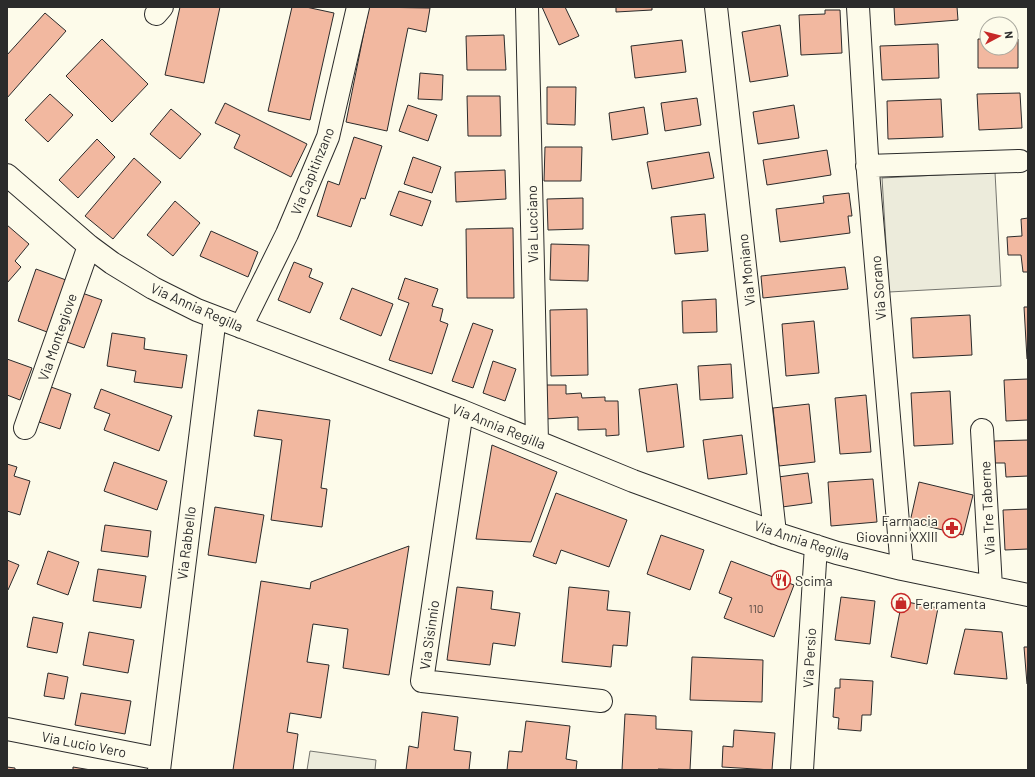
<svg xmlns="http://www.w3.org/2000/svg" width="1035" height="777" viewBox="0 0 1035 777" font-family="Barlow,sans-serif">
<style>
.green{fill:#ecebdb;stroke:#74746e}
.building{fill:#f2b8a0;stroke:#2b2b2b}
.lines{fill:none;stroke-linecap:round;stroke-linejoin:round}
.minor-casing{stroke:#2b2b2b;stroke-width:24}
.minor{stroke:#fdfbea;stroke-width:22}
.labels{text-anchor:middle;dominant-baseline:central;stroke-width:3;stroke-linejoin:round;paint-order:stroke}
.number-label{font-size:12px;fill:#5d4e48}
.street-label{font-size:14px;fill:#2b2b2b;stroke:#fdfbea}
.poi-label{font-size:14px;fill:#2b2b2b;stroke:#fdfbea;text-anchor:start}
</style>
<rect width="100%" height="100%" fill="#fdfbea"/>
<!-- green -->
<path class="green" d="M995,172L1001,286L889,292L882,178Z
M310,751L376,760L375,770H307Z"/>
<!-- building -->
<path class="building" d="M180,7H220L204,83L165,75Z
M292,7H306L334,13L310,120L268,111Z
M369,7L430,8L426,32L408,28L387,131L346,122Z
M542,7H565L579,36L559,45Z
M616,7H652V10L616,12Z
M894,7H957L958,20L895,25Z
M825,10H840L842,53L801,55L799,15L825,14Z
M45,13L66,31L7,98V55Z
M780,25L788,76L750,82L742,32Z
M504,35L506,70H467L466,36Z
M102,39L148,84L112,122L66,76Z
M978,39H987V48H1011V39H1018V68H978Z
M682,40L686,72L635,78L631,46Z
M938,44L939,78L882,80L880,46Z
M420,73L443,75L442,100L418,99Z
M547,87H576L575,125L547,124Z
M1020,93L1022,128L979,130L977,94Z
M50,94L73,115L48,142L25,120Z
M467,96H500L501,136H468Z
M697,98L701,125L665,131L661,103Z
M941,99L943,137L888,139L887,101Z
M225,103L307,144L291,177L234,148L240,135L215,123Z
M408,105L437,115L428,141L399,131Z
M794,105L799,138L758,144L753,112Z
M644,107L648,134L612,140L609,113Z
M171,109L201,134L180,159L150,134Z
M354,137L382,146L365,199L361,198L351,227L317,216L328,181L339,185Z
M97,139L115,157L78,198L59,180Z
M545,147H582L581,181H544Z
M827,150L831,175L767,185L763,160Z
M709,152L714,178L652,189L647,162Z
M413,157L441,167L432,193L404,184Z
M134,158L161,182L113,239L85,216Z
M505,170L506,199L456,202L455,172Z
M399,191L431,201L422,226L390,215Z
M849,193L852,216H848L850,233L780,242L776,209L824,203L823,196Z
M583,198V229L548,230L547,199Z
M175,201L200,223L173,256L147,235Z
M705,214L708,251L675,254L671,217Z
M1028,218V272H1023L1021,255H1008L1007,237L1022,236L1021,219Z
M7,225L29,244L15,261L21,267L7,283Z
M513,228L514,298H467L466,229Z
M211,231L258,252L248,277L200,256Z
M551,244L589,245L588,281L550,280Z
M294,262L312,269L309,277L323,283L310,313L278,300Z
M845,267L848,289L763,298L761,276Z
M36,269L66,280L47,332L18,321Z
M405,278L438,289L432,306L443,309L440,321L448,324L432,374L389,360L409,303L398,299Z
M352,288L393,304L381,336L340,319Z
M82,293L102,300L84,348L64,341Z
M716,299L717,332L683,333L682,301Z
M1024,307H1028V359H1027Z
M587,309L588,375L551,376L550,310Z
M970,315L972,355L913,358L911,318Z
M814,321L819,373L786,376L782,324Z
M473,323L493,330L473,388L452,381Z
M112,333L145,338L144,349L187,355L182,388L134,382L136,371L107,366Z
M7,359L32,368L20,400L7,395Z
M493,361L516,369L505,401L483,393Z
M731,364L733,398L700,400L698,366Z
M1028,379V420L1006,421L1004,380Z
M677,384L684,447L647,452L639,389Z
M544,385H566V394L581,393L582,398L605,397V401H618L619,435L606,436V429L578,430V417L545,419Z
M51,387L71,394L60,429L39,422Z
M101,389L172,416L159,451L104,430L110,414L94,408Z
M950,391L953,444L914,446L911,393Z
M866,395L871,452L840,454L835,398Z
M809,404L815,462L779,466L773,408Z
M258,410L330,420L321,488L327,489L322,527L271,520L282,440L254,436Z
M742,435L747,474L708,479L703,440Z
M1028,440V476L1006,477L1005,463H995L994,441Z
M492,445L557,472L531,542L476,539Z
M114,462L167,481L157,510L104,491Z
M7,464L17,467L14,476L30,481L20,515L7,511Z
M808,473L812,503L782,507L778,477Z
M873,479L877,522L831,526L828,482Z
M919,482L973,495L963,535L910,522Z
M556,493L627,520L609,567L561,550L556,564L533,556Z
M215,507L264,515L256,563L208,555Z
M1028,509V549L1005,550L1003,510Z
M105,525L151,531L148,557L101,551Z
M661,535L704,550L690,590L647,574Z
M409,546L389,675L343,668L348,629L313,624L307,662L329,665L321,718L290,713L287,732L298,734L293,770H233L261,581L310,589L311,582Z
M48,551L79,562L68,595L37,584Z
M7,560L19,565L8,590H7Z
M731,561L794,585L774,637L724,618L732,598L719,593Z
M98,569L146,576L141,608L93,601Z
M457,587L493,591L491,609L520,613L515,646L493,643L490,665L447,660Z
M569,587L609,591L607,610L630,612L627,646L613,645L611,667L562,662Z
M841,597L875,601L870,644L835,640Z
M902,601L938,608L927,664L891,657Z
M33,617L63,623L57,653L27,647Z
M965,629L1002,632L1007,679L954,674Z
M89,632L134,640L128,673L83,665Z
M1024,647H1028V684H1027Z
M692,657L763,660L762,702L690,700Z
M48,673L68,677L64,699L44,696Z
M840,679L873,681L871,715H862L861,731L838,729L839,718L833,717L835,688H840Z
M81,693L131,701L125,734L75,725Z
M422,712L458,717L454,750L471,752L469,770H406L409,746L418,748Z
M625,714L656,716V729L692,731L690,770L658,769V770H622Z
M526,721L570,726L566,759L577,761L576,770H507L509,751L522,752Z
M734,730L775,733L772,770L722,767L723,746L733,747Z
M7,767L15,768V770H7Z
M73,767L91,770H73Z"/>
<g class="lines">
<!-- minor casing -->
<g class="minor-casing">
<path id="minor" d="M527,7L537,441
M716,7L775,533
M858,7L868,172L902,569
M156,14L162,7
M867,166L1020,161
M7,175L89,246L112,263L153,288L197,310L462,411L633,481L781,535L837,553L902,569L1028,595
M241,327L287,234L328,137L358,7
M462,411L422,681L601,701
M25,428L89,246
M982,430L991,587
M7,729L160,759
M159,770L215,317
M802,770L816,546"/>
</g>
<!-- minor -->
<use href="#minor" class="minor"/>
</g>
<!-- icons -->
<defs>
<g id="pharmacy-ring" transform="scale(1)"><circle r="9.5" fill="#fdfbea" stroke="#c62828" stroke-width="1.5"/><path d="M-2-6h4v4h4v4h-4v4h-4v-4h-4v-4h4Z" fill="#c62828"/></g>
<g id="restaurant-ring" transform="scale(1)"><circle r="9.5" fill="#fdfbea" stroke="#c62828" stroke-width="1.5"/><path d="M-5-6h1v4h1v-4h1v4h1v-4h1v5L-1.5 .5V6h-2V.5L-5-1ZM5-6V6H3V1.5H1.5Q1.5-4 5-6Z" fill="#c62828"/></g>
<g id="shop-ring" transform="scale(1)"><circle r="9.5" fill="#fdfbea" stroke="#c62828" stroke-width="1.5"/><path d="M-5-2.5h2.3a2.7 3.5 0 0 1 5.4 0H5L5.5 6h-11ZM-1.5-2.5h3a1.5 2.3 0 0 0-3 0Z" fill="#c62828"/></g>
</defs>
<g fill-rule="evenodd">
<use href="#pharmacy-ring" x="952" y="528"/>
<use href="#restaurant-ring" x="781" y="580"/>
<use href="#shop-ring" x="901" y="603"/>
</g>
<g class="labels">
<!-- number labels -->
<g class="number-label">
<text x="756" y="608">110</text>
</g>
<!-- street labels -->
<g class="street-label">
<text transform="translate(312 171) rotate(-68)">Via Capitinzano</text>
<text transform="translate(532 224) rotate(-91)">Via Lucciano</text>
<text transform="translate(746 270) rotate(-96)">Via Moniano</text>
<text transform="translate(878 288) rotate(-95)">Via Sorano</text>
<text transform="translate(197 307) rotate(24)">Via Annia Regilla</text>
<text transform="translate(57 337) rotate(-71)">Via Montegiove</text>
<text transform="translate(499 426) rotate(22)">Via Annia Regilla</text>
<text transform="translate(987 508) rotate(-93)">Via Tre Taberne</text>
<text transform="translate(802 540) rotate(18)">Via Annia Regilla</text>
<text transform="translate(186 543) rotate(-83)">Via Rabbello</text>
<text transform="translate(429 635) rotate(-82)">Via Sisinnio</text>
<text transform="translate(809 658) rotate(-87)">Via Persio</text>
<text transform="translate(84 744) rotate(11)">Via Lucio Vero</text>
</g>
<!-- poi labels -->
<g class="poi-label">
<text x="938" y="520" text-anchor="end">Farmacia<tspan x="938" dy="16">Giovanni XXIII</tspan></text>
<text x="795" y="580">Scima</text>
<text x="915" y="603">Ferramenta</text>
</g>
</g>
<!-- border -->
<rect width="1035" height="777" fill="none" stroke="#2b2b2b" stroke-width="16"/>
<!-- north arrow -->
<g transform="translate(999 36) rotate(83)"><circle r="19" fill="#fdfbea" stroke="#a9a89e"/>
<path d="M0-3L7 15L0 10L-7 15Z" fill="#c62828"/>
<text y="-6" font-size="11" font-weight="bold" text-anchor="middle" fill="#2b2b2b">N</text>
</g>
</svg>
